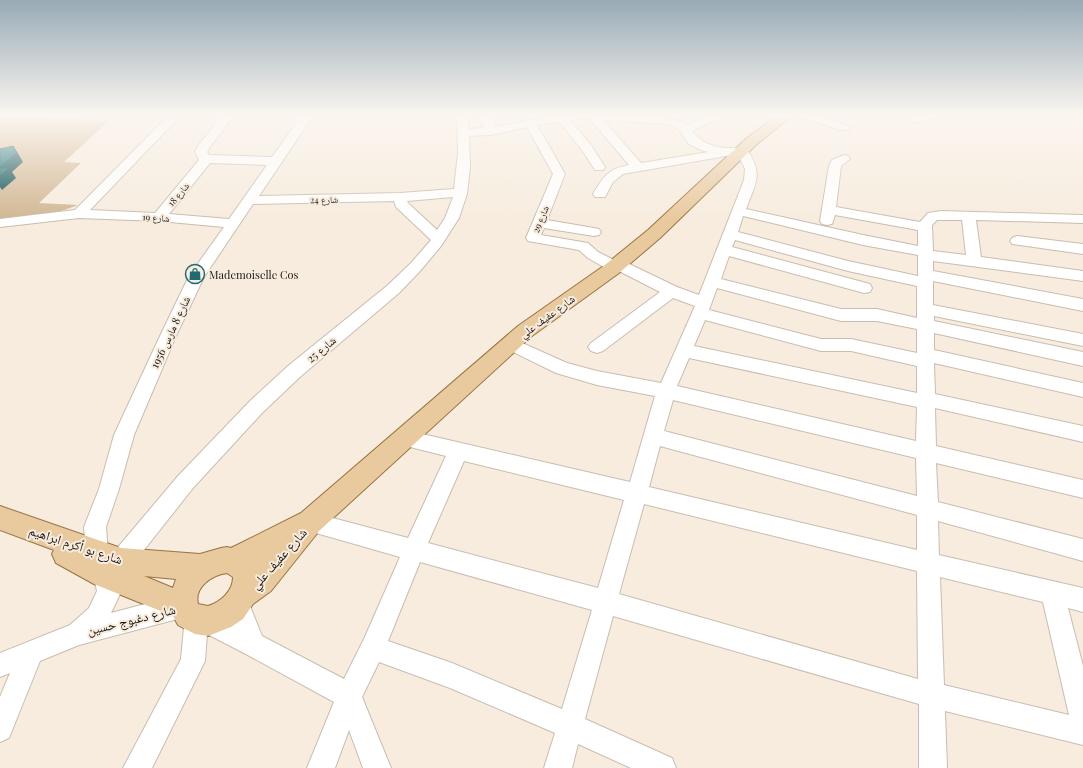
<svg xmlns="http://www.w3.org/2000/svg" width="1083" height="768" viewBox="0 0 1083 768" font-family="'Playfair Display','Noto Naskh Arabic',serif">
<style>
.green{fill:#d1b693}
.lines{fill:none;stroke-linecap:round;stroke-linejoin:round}
.minor-casing{stroke:#c8bdb0;stroke-width:2}
.major-casing{stroke:#987443;stroke-width:2}
.minor{fill:#fff;fill-rule:evenodd}
.major{fill:#e9c99e;fill-rule:evenodd}
.shaded-wall{fill:#04484e}
.building{fill:#056770;stroke:#04484e}
.labels{text-anchor:middle;dominant-baseline:central;stroke-width:4;stroke-linejoin:round;paint-order:stroke}
.far-street-label{font-size:9px;fill:#1c1813;stroke:#f7ecde}
.poi-label{font-size:11px;fill:#1c1813;stroke:#f7ecde;text-anchor:start}
.street-label{font-size:11px;fill:#1c1813;stroke:#f7ecde}
.near-street-label{font-size:13px;fill:#1c1813;stroke:#f7ecde}
</style>
<rect width="100%" height="100%" fill="#f7ecde"/>
<!-- green -->
<path class="green" d="M0,116L109,121L64,162L81,163L39,203L78,205L56,213L0,219Z"/>
<g class="lines">
<!-- minor casing -->
<g class="minor-casing">
<path id="minor" d="M170,114H182L90,210L155,213L199,160L195,152L198,146L223,114H235L210,147L207,152L209,155L272,157L303,114H314L259,196L400,193L454,189L458,153L457,114H467L469,129L484,128L479,114H489L495,127L555,116L554,114C597,114 643,111 685,123L687,125L711,114H725L724,116L692,131C700,142 714,148 728,148C734,149 740,147 746,148C764,174 756,182 746,209L863,235L918,246V230L835,215L832,224L827,225L822,224L820,221L829,166L832,160L844,155L848,156L850,159L841,166L836,207L920,222L928,213L941,211L1083,215V223L976,220L981,257L1083,271V281L933,261V271L1083,299V311L933,281V305L1083,334V346L934,316V321L1083,352V366L934,333V350L1083,383V397L934,363L935,394L1083,426V442L935,408L936,446L1083,480V498L936,463L938,502L1083,539V561L938,521L939,555L1083,588V612L1068,608L1083,666V745L945,711L947,768H919V704L613,616L585,719L672,758L676,768H631L578,744L572,768H544L555,733L450,688L379,662L362,697L391,768H363L349,730L335,768H307L334,702L244,653L207,634L205,661L152,768H123L181,659L185,617L79,645L40,661L9,738L0,742V697L10,673L0,677V653L70,625L89,608L97,591L93,574L96,566L104,563L112,566L121,592L111,613L183,594L191,598L195,606L193,609L196,608L202,611L206,609L233,621L226,604L230,596L238,592L246,596L262,636L344,679L364,639L400,557L302,529L299,522L302,515L310,512L408,538L446,456L398,444L395,438L398,432L405,430L630,482L655,396L597,385L556,373L505,348L502,344L505,340L511,338L567,363L597,371L661,383L695,306L673,298L603,351L597,353L591,351L588,347L591,343L660,292L619,271L614,272L609,270L588,258L579,250L528,241L526,238L553,174L527,127L491,135L469,136L470,167L467,194L459,218L441,246L421,270L399,293L301,376L263,412L193,488L129,569L121,572L113,569L110,561L113,553L178,476L250,401L288,366L388,285L411,263L431,240L396,207L394,201L253,204L204,277L176,336L134,435L119,489L106,527L108,552L105,559L97,563L89,559L86,552L84,527L99,489L114,435L160,336L189,276L224,227L159,221L79,218L0,227V219L75,210ZM583,118L590,119L629,165C608,169 604,176 593,194L595,197H605L613,182L623,174L726,156L738,155L745,169L744,180L699,295L677,287L623,261L618,259L614,260L598,252L588,243L541,235L544,228L594,236L599,235L601,232L599,229L594,228L547,220L565,174L537,125L560,122L582,150L595,170H603L605,167L591,145L570,120ZM603,120L666,124L677,127L689,144L701,150L709,152L641,163ZM210,163L267,165L229,219L169,214ZM453,197L445,218L437,230L408,203L407,201ZM743,216L863,245L918,255V276L848,261L738,232ZM937,220H962L966,255L933,251L932,225ZM735,240L848,271L917,286V318L877,309H841L721,279L729,256L864,293L870,292L872,288L870,284L732,247ZM717,288L841,321H877L917,329V353L851,339H821L709,310ZM705,320L821,351H851L917,366V393L694,346ZM689,358L917,407L916,441L677,386ZM673,400L916,458L917,496L664,431ZM660,446L917,515V550L649,487ZM464,461L624,500L598,588L428,543ZM644,504L917,571L918,679L619,594ZM420,562L592,610L562,709L452,663L388,641ZM940,577L1043,602L1069,715L944,685Z
M797,114H813L848,126L850,128L848,130H840L799,116Z
M928,114H946L944,116L918,123L914,122L912,120L914,118Z
M1017,236L1083,244V254L1012,244L1010,241L1012,238Z"/>
</g>
<!-- major casing -->
<g class="major-casing">
<path id="major" d="M158,114H184L182,117C175,119 167,119 160,117Z
M779,114H794L757,144L660,238L619,273L532,336L319,531L271,591L253,604L243,619L231,627L208,636L195,634L185,629L178,625L173,616L94,584L56,563L52,554L54,550L0,530V506L121,548L200,554L221,548L227,547L231,548L301,513L518,326L605,265L648,230L747,138ZM227,573L233,577C233,591 221,602 208,606L198,604C194,587 212,575 227,573ZM144,576L176,579L173,588Z"/>
</g>
<!-- minor -->
<use href="#minor" class="minor"/>
<!-- major -->
<use href="#major" class="major"/>
</g>
<!-- shaded-wall -->
<path class="shaded-wall" d="M13,146L19,155L23,162L12,172L16,178L2,190L0,187V167Z"/>
<!-- building -->
<path class="building" d="M13,146L17,153L0,167V149Z
M0,168H9L0,176Z"/>
<!-- sky -->
<linearGradient id="sky" x2="0" y2="1"><stop stop-color="#98aab6"/><stop offset="0.52" stop-color="#fbf6f0"/><stop offset="1" stop-color="#fbf6f0" stop-opacity="0"/></linearGradient>
<rect width="1083" height="221" fill="url(#sky)"/>
<!-- icons -->
<defs>
<g id="shop-ring" transform="scale(1)"><circle r="9.5" fill="#f7ecde" stroke="#206b73" stroke-width="1.5"/><path d="M-5-2.5h2.3a2.7 3.5 0 0 1 5.4 0H5L5.5 6h-11ZM-1.5-2.5h3a1.5 2.3 0 0 0-3 0Z" fill="#206b73"/></g>
</defs>
<g fill-rule="evenodd">
<use href="#shop-ring" x="195" y="274"/>
</g>
<g class="labels">
<!-- far-street labels -->
<g class="far-street-label">
<text transform="translate(178 194) rotate(-50)">شارع 18</text>
<text transform="translate(324 199) rotate(-1)">شارع 24</text>
<text transform="translate(156 217) rotate(3)">شارع 19</text>
<text transform="translate(540 219) rotate(-68)">شارع 29</text>
</g>
<!-- poi labels -->
<g class="poi-label">
<text x="209" y="274">Mademoiselle Cos</text>
</g>
<!-- street labels -->
<g class="street-label">
<text transform="translate(547 316) rotate(-36)">شارع عفيف علي</text>
<text transform="translate(170 332) rotate(-65)">شارع 8 مارس 1956</text>
<text transform="translate(321 349) rotate(-40)">شارع 25</text>
</g>
<!-- near-street labels -->
<g class="near-street-label">
<text transform="translate(76 544) rotate(18)">شارع بو أكرم ابراهيم</text>
<text transform="translate(278 558) rotate(-48)">شارع عفيف علي</text>
<text transform="translate(131 619) rotate(-14)">شارع دغبوج حسين</text>
</g>
</g>
</svg>
